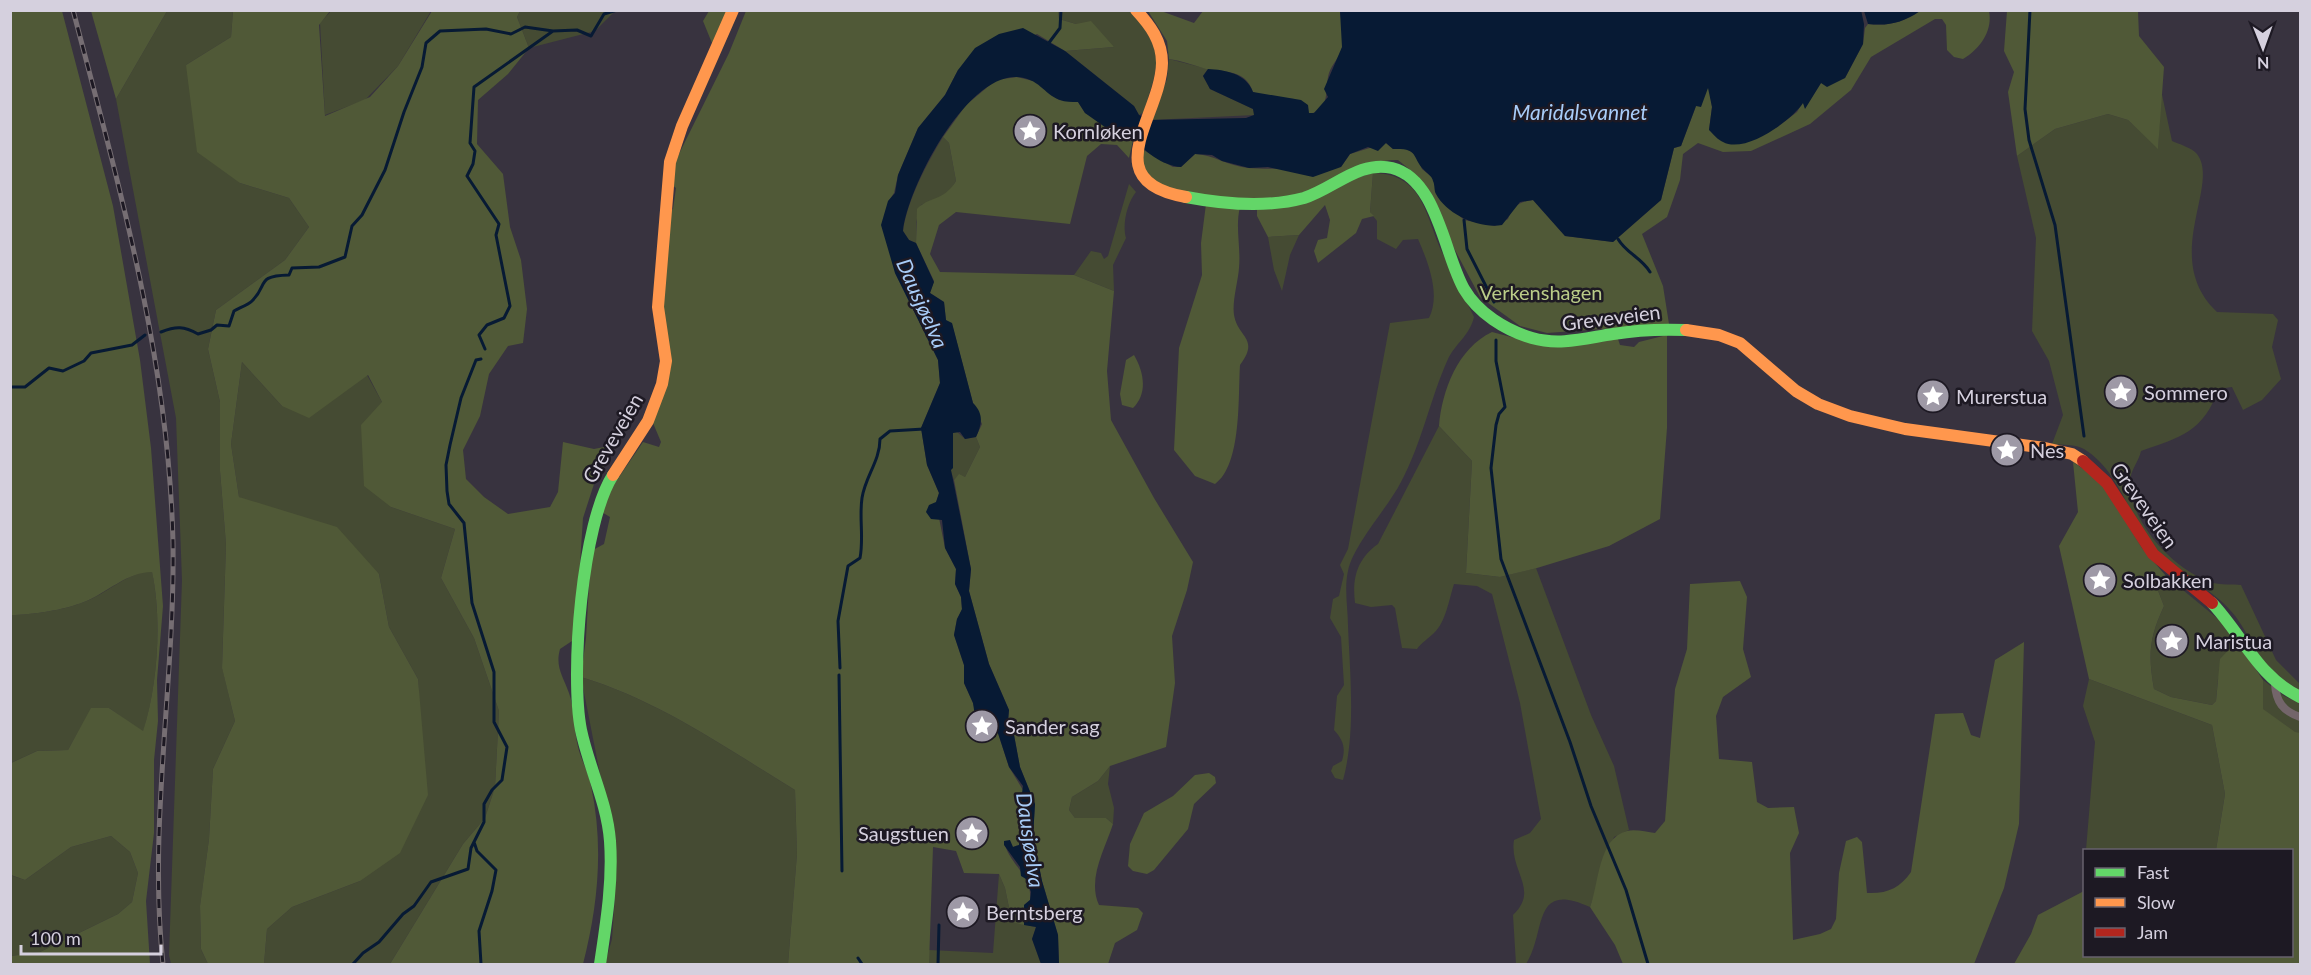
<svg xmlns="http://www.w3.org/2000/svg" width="2311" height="975" viewBox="0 0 2311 975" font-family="Lato,sans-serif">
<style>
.green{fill:#454b33}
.forest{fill:#505937}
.water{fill:#071a34}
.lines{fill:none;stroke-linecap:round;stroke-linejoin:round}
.stream{stroke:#071a34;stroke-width:3}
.street{stroke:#73656a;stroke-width:8}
.fast{stroke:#63d668;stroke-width:12}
.slow{stroke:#ff974d;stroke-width:12}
.jam{stroke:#b3261e;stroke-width:12}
.rail-casing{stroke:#766e73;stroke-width:5}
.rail{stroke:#1d1923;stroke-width:3;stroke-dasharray:9;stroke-linecap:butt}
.labels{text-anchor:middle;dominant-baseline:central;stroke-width:5;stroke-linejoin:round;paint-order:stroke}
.poi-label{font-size:20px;fill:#d5d0de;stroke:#1d1923;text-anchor:start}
.park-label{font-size:20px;fill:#bacc88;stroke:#1d1923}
.street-label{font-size:20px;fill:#d5d0de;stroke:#1d1923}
.water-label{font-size:21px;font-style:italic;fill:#a8ccf8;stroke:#1d1923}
</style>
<rect width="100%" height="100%" fill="#38333f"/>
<!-- green -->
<path class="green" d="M1131,10C1166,56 1159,60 1144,112L1139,115L1134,106L1065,51L1114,47L1076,24L1059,19L1058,11Z
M167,11H233L231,37L186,65L240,183L289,198L309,227L285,260L216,310L208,349L220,402V471L226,544L222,667L235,721L213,769L209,839L200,907L201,949L208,964H171L169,955L182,580L176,418L116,99Z
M331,11H431L398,66L365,100L325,115L320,23Z
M520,11H615L595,31L529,48L517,17Z
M1169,59L1208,69L1203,76L1210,89L1253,109L1255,115L1151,120L1167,79Z
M2161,90L2172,141C2179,144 2192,148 2197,154C2221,185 2160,258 2217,312L2273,314L2278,320L2272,347L2281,379L2262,400L2243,410L2232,387L2218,389C2205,431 2179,438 2141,451C2139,461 2130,471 2130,481C2129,523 2175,571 2213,583C2221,585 2232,584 2241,585L2276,660L2300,684V692C2265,679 2256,645 2236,617C2213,586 2172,574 2149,542C2128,512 2117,469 2084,449C2076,444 2061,445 2052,444L2063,415L2049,361L2032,331L2036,238L2017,156L2055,129L2108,114L2128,120L2158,148Z
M943,137L949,143L956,181L948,194L921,205L916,222V243L909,240L903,231C907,201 927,163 943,137Z
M1373,173C1425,174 1425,217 1443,254C1453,275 1464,296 1474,317C1470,335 1455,344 1448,359C1430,399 1422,443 1401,482C1387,509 1353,545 1348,571C1344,588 1348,609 1348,626C1350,674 1356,734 1343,780L1335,778L1331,771L1333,766L1342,761C1346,747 1343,740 1334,730L1337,696L1344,685L1341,637L1330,618L1333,599L1339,596L1344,574L1340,565L1348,549L1390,323L1429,318C1441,294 1428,262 1418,239L1403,240L1396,249L1377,239V221L1370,212Z
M1129,184L1136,192C1127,203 1122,225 1126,238L1113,265L1114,291L1074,275L1091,251L1101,253L1104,259L1108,256Z
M1299,235L1290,255L1282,291L1274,270L1268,237Z
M242,362L282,406L367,375L382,402L391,507L455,529L441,578L474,638L499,711L495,787L485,818L463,844L390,964H264L267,929L292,907L360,881L420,718L418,679L389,627L379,574L239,497L231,444Z
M1439,426L1472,461L1466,573L1500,577L1536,568L1591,715L1614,766L1629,830L1614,837L1590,907C1531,880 1547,931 1526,964H1516L1513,915C1540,890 1509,871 1514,840L1530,833L1541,819L1520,703L1492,594L1477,586L1454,584C1449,599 1446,622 1434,633C1428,639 1422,642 1417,649L1402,648L1395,608L1392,605L1371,607L1355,603C1352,578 1357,559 1378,544Z
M956,431L965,439L976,437L980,447L965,477L958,476L954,480L950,469L953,433Z
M152,571C162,619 158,685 143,732L109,708H92L68,750L37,751L11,763L10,615C32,615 64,610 84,602C108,593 126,573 152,571Z
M2166,576L2229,628L2237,641L2218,679L2216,701L2212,705L2171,697L2154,689C2148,655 2149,638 2164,606L2157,588Z
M581,677C660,701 726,748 795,790L797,854L788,964H605L612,939L615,897V832L600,774Z
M2089,679L2212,725L2225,794L2216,850H2086L2095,742L2083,706Z
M2263,680L2284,696L2300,703V838L2263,709Z
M1110,766L1108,784L1114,808L1113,824L1106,818H1075L1069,810L1072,797L1098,781Z
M111,836L130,852L138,873L132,902L118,914L40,952L11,956L10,875L25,880L71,847Z
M999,874L1005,888L1012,922L1036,927L1032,939L1041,964H929V950L993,953Z"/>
<!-- forest -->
<path class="forest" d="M11,10L62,11L113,206L140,360L151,448L163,606L157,680L158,721L154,760V833L146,901L150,964H11V956L40,952L118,914L132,902L138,873L130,852L111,836L71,847L25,880L11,875V763L37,751L68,750L91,708H109L143,731C158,685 162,618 152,572C127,572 107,593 84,602C64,610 32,615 11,615Z
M1058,10L1059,19L1076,24L1091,21L1114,47L1065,51L1037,34L958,70L945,95L918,128L898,175L894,193L888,202L895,273L938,360L940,383L921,428L927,465L939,493L936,503L945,548L956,569L955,584L961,597L962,610L957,619L954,635L964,665V683L973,703L980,726L990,730L996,727L997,730L1009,767L1023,790L1021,801L1024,803L1019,845L1013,847L1004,841C1008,863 1033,876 1030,900L1024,905V925L1012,922L1005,888L999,874L964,873L956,851L933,847L929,964H788L797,854L795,790C726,748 660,701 581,677L586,638L591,551L604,544L610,517L600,511L604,499L643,442L659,447L661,442L653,423L671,366L662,309L669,212L673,209L676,188L672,185L673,166L729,53L746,11Z
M91,11H167L116,99Z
M233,11H330L319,25L325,116L370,97L398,66L432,11H520L517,17L529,48L508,74L478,100L477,144L503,174L510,227L521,260L527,309L523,343L508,346L489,374L480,416L463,450L466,479L484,497L508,514L550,507L558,492L563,442L594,449L604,447L609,457L594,484L583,518L575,639L560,649C555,667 563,676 569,693C574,706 574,731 578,747C581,760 589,773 591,786C604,846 598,906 583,964H390L463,844L485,818L495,787L499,711L474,638L441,578L455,529L391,507L364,486L361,425L382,402L368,375L309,418L282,406L242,362L231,444L239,497L337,527L379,574L389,627L418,679L428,795L400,853L360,881L292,907L267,929L264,964H208L201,949L200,906L209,839L213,769L235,721L222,668L226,544L220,471V402L208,349L216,310L285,260L309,227L289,198L240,183L197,152L186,65L231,37Z
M709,11H730L714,48L703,21Z
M1148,11H1161L1194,23L1203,11H1340C1341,21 1345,37 1342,48C1340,57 1332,64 1329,73C1324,88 1332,111 1308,114L1294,99L1263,96L1253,92C1245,68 1223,73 1206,69C1193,65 1182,61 1169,59L1167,41Z
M1920,11H1989C1993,31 1980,49 1963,59L1954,57L1947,50L1946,25L1942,19H1935L1871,57L1851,90L1810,124L1751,151L1723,152L1698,143L1683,154L1680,180L1667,217L1642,234L1663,286L1669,324L1547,333L1520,326L1480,297L1414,173L1398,160C1361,159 1332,187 1298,195C1274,201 1175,199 1156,185C1144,177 1143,160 1140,148L1173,167H1181L1195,154C1214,155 1228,166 1248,168C1276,170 1312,167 1341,167L1350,154L1386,143L1393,149H1406L1416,154L1422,169L1433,178L1437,195L1464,220L1495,226L1508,219C1513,206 1519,202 1533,200L1565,236L1613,242L1661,200L1674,148L1681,146L1696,106L1709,86L1712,107L1709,130L1776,128L1797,112L1803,102L1805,108L1821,83L1845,78L1863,44L1865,28L1868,24C1889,26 1902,23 1920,11Z
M2007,11H2138L2139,36L2164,67L2158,149L2128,120L2108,114L2055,129L2017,156L2008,92L2014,72L2004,51Z
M1017,77L1037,82L1059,100L1078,102L1085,113L1134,136L1129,158L1117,145L1101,144L1087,156L1070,224L956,212L939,225L930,254L940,272L1074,275L1114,291L1107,371L1111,420L1154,498L1193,562L1187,590L1172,636L1175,683L1166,747L1110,766L1098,781L1072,797L1069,810L1075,818H1106L1113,824C1105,849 1087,879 1099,905L1138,908L1143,913L1137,930L1115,943L1108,964H1059L1058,935L1042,881L1033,836L1035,804L1020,767L1014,735L1008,721L1009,710L989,664L969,591L971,569L954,480L959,474L965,477L980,447L976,437L982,424L973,403L952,324L946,321L944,302L930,293L934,281L916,243L917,209C929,196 943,202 956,181L949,143L943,137L966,105L996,80Z
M1373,173L1370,212L1374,216L1362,219L1356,233L1318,263L1314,251L1318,240L1327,238L1330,220L1325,205L1299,235L1268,237L1257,216V208Z
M1206,204L1240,207C1235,227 1241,247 1239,268C1238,282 1232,301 1234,315C1238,338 1260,338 1240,365C1238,396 1242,465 1215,484L1195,476L1174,450L1179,348L1202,275L1201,243Z
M1492,332L1515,338L1614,339H1618L1620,345L1634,347L1639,342L1667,335V428L1660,519L1609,546L1537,568L1500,577L1466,573L1472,461L1439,426C1442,390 1458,348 1492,332Z
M1134,355C1144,372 1148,393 1133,408L1122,405L1120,394L1126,360Z
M2073,462L2100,480L2142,548L2166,576L2157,588L2164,606C2149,638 2148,655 2154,689L2171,697L2212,705L2216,701L2220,659L2237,641L2263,680V709L2295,732L2300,733V964H2014L2031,934L2038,915L2084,891V956H2292V850H2216L2225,794L2212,725L2089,679L2059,546L2078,512Z
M1740,581L1747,597L1743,649L1751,677L1723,697L1716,716L1719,759L1752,762L1757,802L1768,808L1794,807L1799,833L1790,853L1793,940L1820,934L1831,929L1836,919L1839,873L1846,841L1857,837L1862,842L1867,893C1887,894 1900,888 1911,872L1935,714L1963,713L1971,735L1980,738L1995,660L2024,642L2019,824L2004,888L1974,964H1623L1615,945L1590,907C1599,884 1598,838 1627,831C1635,829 1647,832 1655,833L1665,821L1675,689L1687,649L1690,584Z
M1209,773L1215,777L1216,783L1194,804L1188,829L1154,870L1147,874L1133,871L1128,866L1130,844L1144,813L1173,796L1195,775Z"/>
<!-- water -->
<path class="water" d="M1861,10L1864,24L1863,44L1845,78L1827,87L1821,83L1805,109L1803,103C1791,121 1745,154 1723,142C1718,140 1713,134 1709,130L1712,107L1708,88L1701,107L1696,106L1681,146L1674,148L1661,200L1613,242L1565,236L1533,200L1520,202L1502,225C1480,229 1447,215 1436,194C1434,191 1435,185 1433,181C1432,176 1428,174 1424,170C1411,156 1419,148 1393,149L1386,143L1378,151L1368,147L1350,154L1341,167L1313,177L1268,167L1249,168L1222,161L1212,155L1195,154L1181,167C1163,166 1142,151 1134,136L1119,137L1085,113L1078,102C1072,102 1065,102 1060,100C1043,94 1040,78 1016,77C965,76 908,187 903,231L909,240L916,243L934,282L930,293L944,302L946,320L952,323L973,403C984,414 982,424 976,437L965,439L960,432L953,433V468L951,470L971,569L969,591L989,664L1009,710L1008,721L1014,735L1020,767L1035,804L1033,836L1042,881L1058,935L1059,964H1041L1032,939L1036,927L1024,925V905L1030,900L1031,892L1026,879L1021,876L1020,867L1004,845V841L1010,840L1013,847L1019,845L1024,803L1021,801L1023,786L1009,767L996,727V737L992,738L990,730L976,723L973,703L964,683V665L954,635L957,619L962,609L961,597L955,584L956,569L945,548L942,520L931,519L926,512L929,505L936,502L939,493L927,465L921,428L940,383L938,360L895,273L881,225L888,201L895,193L898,175L918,128L945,95L958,70L975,48L999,34L1023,28L1065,51L1134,106L1139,115L1151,120L1246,118L1254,115L1253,109L1210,89L1203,76L1208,69C1225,70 1246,73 1253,92L1301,100L1308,105L1309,113H1314L1328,97L1324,89L1342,47L1340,11Z
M1864,11V10L1920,11C1902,23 1889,26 1868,24Z"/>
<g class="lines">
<!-- stream -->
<path class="stream" d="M2030,10L2025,109L2029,140L2055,225L2084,436
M1048,44L1060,28L1061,10
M1464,220L1467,249L1494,302
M1618,239C1626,253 1642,258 1650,272
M161,332C176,326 184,326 198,334L211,330L217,325L229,326L234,311C239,308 248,305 252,301C269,284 255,276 289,275L292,268L319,267L345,257L352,226L362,215L385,170L404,112L422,67L426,43L440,31L486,29L511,34L525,27L553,31L577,30L591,36L604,14L617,10
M1496,340V361L1505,407L1499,414L1496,425L1491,468L1501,559L1570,742L1591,806L1626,890L1648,964
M485,349L479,335L487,325L504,318L510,306L496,235L499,224L467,176L473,164L475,151L470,143L474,87L553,31
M10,387H25L49,368L63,371L84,361L91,353L132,345L145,335
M840,668L838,621L848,566L860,558C864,538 859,518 862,498C865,477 880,461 880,439L890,431L924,429
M839,675L842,871
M474,842L477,851L496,870L492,891L479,931L481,964
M858,958L862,964
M353,964L363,953L379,942L403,914L414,906L431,882L468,869L471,848L484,822V804L492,790L502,780L507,747L494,722V672L472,603L464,523L449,504L447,491L446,465L450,445L461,398L476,360L481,359
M938,964L939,925"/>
<!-- street -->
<path class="street" d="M2275,684C2276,702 2283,711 2300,717"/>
<!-- fast -->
<path class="fast" d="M1186,197C1223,204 1267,208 1304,198C1333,189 1360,160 1392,168C1437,179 1444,254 1464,289C1478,313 1505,330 1532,338C1560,346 1586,338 1613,334C1637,330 1661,329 1686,330
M2212,603C2243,636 2258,677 2300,697
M600,964C606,924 613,882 610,841C607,802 589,768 581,730C570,674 582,523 613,475"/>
<!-- slow -->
<path class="slow" d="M1136,10C1150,25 1162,41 1162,63C1161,116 1094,181 1186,197
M1686,330L1719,335L1740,343L1796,391L1818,404L1850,416L1905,429L2045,448L2072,454L2083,461
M613,475L648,421L662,384L666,361L658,307L670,162L682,126L733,10"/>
<!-- jam -->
<path class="jam" d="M2083,461L2107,483L2153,554L2212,603"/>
<!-- rail casing -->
<g class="rail-casing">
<path id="rail" d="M73,10C119,186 169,360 173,543C175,683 148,825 163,964"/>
</g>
<!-- rail -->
<use href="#rail" class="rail"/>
</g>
<!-- icons -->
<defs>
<g id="sight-disc" transform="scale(1.725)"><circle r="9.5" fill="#9e99a6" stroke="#1d1923"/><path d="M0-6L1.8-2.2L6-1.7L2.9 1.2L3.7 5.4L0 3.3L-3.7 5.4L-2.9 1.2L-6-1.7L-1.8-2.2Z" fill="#fff"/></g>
</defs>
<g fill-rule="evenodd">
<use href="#sight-disc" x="1030" y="131"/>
<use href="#sight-disc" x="2121" y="392"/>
<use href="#sight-disc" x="1933" y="396"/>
<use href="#sight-disc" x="2007" y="450"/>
<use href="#sight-disc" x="2100" y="580"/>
<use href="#sight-disc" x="2172" y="641"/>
<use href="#sight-disc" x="982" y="726"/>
<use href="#sight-disc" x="972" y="833"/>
<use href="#sight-disc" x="963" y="912"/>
</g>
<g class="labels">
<!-- poi labels -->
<g class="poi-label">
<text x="1053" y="131">Kornløken</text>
<text x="2144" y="392">Sommero</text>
<text x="1956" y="396">Murerstua</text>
<text x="2030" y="450">Nes</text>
<text x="2123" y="580">Solbakken</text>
<text x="2195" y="641">Maristua</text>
<text x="1005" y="726">Sander sag</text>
<text x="949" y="833" text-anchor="end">Saugstuen</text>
<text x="986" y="912">Berntsberg</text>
</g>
<!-- park labels -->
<g class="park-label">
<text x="1541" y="292">Verkenshagen</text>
</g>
<!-- street labels -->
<g class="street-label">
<text transform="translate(1611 317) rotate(-7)">Greveveien</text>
<text transform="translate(612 438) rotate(-60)">Greveveien</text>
<text transform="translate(2145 505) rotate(55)">Greveveien</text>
</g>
<!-- water labels -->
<g class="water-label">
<text x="1580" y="111">Maridalsvannet</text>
<text transform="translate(923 303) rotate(66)">Dausjøelva</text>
<text transform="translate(1031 840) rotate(82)">Dausjøelva</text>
</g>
</g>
<!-- border -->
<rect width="2311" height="975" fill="none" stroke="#d5d0de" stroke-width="24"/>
<!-- legend -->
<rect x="2083" y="849" width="210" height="108" fill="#1d1923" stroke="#67626e" stroke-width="1.5"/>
<rect x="2095" y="868" width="30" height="9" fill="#63d668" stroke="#67626e" stroke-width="1.5"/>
<text x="2137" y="879" font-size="18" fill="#d5d0de">Fast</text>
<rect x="2095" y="898" width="30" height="9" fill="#ff974d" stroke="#67626e" stroke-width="1.5"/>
<text x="2137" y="909" font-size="18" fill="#d5d0de">Slow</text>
<rect x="2095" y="928" width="30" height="9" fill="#b3261e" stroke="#67626e" stroke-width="1.5"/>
<text x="2137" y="939" font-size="18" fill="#d5d0de">Jam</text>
<!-- north arrow -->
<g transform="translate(2263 48) rotate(179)" stroke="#1d1923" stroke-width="4.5" paint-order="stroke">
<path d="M0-4.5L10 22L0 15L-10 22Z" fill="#d5d0de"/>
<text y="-9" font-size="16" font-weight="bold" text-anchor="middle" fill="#d5d0de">N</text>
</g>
<!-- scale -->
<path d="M21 945v9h140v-9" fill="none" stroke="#d5d0de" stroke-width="3"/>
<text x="30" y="945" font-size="18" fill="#d5d0de" stroke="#1d1923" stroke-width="4.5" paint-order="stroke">100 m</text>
</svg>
